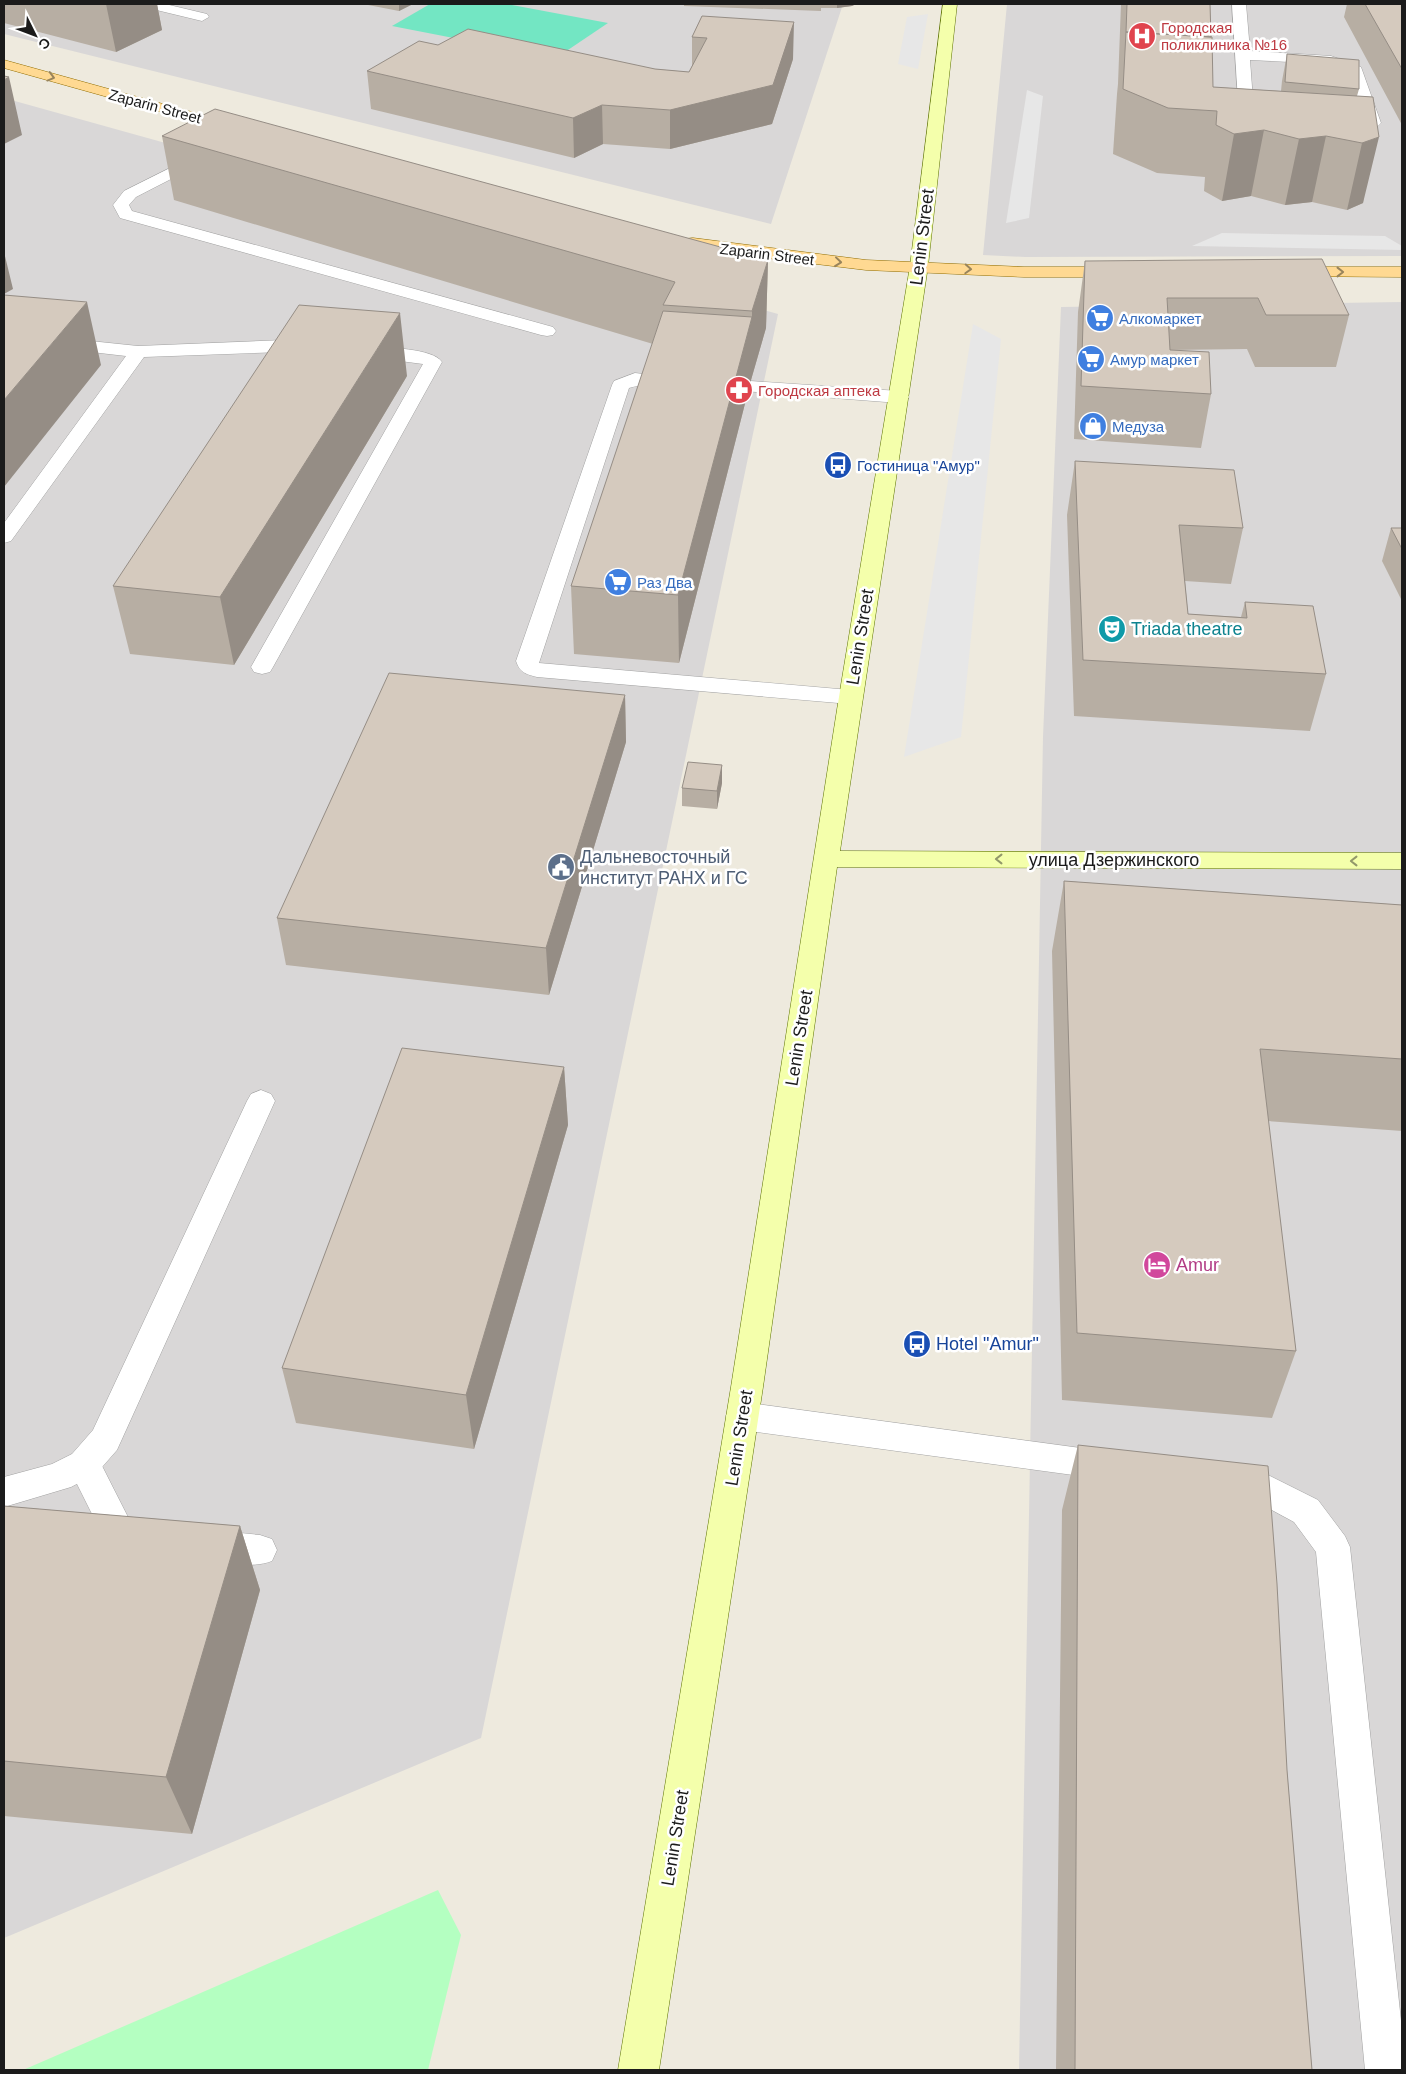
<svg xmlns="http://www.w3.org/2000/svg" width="1406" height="2074" viewBox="0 0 1406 2074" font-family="Helvetica,sans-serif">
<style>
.residential{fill:#d9d7d7}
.park{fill:#b4ffc1}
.pitch{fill:#73e6c3}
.parking{fill:#e7e7e7}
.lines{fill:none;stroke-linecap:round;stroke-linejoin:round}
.lane-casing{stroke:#a2a2a2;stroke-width:1}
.street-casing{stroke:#a2a2a2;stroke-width:1}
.secondary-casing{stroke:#5d7300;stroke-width:1}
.primary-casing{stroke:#916d00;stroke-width:1}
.lane{fill:#fff;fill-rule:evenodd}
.street{fill:#fff;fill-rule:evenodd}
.secondary{fill:#f4ffab;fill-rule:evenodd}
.primary{fill:#ffd992;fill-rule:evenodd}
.wall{fill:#b7aea3}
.shaded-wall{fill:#958d85}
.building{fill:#d5cabe;stroke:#958d85}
.oneway{stroke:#98845c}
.oneway2{stroke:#92986a}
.labels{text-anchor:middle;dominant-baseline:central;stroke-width:5;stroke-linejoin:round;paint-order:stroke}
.far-health-label{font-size:15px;fill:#be3a42;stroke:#fff;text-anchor:start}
.far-street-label{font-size:15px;fill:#1b1b1b;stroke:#fff}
.far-shop-label{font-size:15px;fill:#366cbe;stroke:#fff;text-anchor:start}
.far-transit-label{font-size:15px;fill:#164399;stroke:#fff;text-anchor:start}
.street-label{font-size:18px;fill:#1b1b1b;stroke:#fff}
.culture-label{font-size:18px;fill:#0d838f;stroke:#fff;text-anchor:start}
.service-label{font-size:18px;fill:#4e5e75;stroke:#fff;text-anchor:start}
.hotel-label{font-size:18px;fill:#b23c85;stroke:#fff;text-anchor:start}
.transit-label{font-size:18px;fill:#164399;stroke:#fff;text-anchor:start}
</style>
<rect width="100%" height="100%" fill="#eeeade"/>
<!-- residential -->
<path class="residential" d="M4,4H843L771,224L4,34Z
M1007,4H1402V256L1025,257L983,255Z
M4,98L778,314L481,1738L4,1938Z
M1402,302V2070H1019L1043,737L1061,307Z"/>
<!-- park -->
<path class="park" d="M438,1890L461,1935L428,2070H23Z"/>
<!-- pitch -->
<path class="pitch" d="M430,4H506L608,23L556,58L392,26Z"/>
<!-- parking -->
<path class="parking" d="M928,14L918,69L898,64L907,17Z
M1027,90L1043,96L1029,218L1006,223Z
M1222,233L1385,236L1402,246V250L1192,246Z
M973,324L1001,339L961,737L904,757Z"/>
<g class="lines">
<!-- lane casing -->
<g class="lane-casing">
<path id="lane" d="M142,4H165L207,14L209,17L202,21L144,7Z
M1232,4H1246L1250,51L1331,56L1361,67L1381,123L1378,126L1364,129L1359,127L1356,124L1359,121L1364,119L1349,73L1329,64L1250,60L1254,114L1262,117L1265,120L1262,123C1255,125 1244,123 1239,117Z
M202,152L208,154L210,157L208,160L136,197L129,205L132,211L553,327L556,331L553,335L547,336L541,335L120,218L113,205L124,191Z
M4,332L138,346L309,339L315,341L318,345L315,349L309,351L144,357L11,541L4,543V523L126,356L4,342Z
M369,346C386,348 433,348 442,362L273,667L270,672L262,674L254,672L251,667L423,364L362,356L360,352L362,348Z
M635,373L669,377L671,381L669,385C655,388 642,383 629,388L539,663L850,690L858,692L861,697L858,702L850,704L537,677C526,674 520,673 516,661L612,385L614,381Z
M750,381L899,391L906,393L909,397L906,401L899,403L743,391L741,387L743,383Z
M742,1402L1110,1452L1122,1456L1127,1466L1122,1476L1110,1480L742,1430L731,1426L726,1416L731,1406Z
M84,1450L96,1454L131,1523L144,1527L149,1538L144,1549C130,1554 122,1553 109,1548L67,1464L72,1454Z
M1234,1468L1258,1471L1270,1476L1318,1500L1345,1536L1350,1547L1402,2030V2070H1365L1316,1552L1294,1522L1253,1500L1234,1498L1222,1493L1217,1483L1222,1473Z
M210,1530L260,1535L272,1539L277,1550L272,1561C251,1569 219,1564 198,1556L193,1545L198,1534Z"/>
</g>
<!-- street casing -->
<g class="street-casing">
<path id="street" d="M261,1090L271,1094L275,1101L117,1450L96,1474L71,1487L4,1507V1477L52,1464L72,1454L93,1430L247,1101L251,1094Z"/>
</g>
<!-- secondary casing -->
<g class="secondary-casing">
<path id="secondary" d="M943,4H957L928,266L840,851L1402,853V869L837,867L763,1387L659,2070H618L731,1387L839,697L910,266Z"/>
</g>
<!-- primary casing -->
<g class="primary-casing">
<path id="primary" d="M4,60L239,125L242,128L239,131H229L4,68Z
M693,238L866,260L1024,267H1121L1127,268L1130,272L1127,276L1121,277H1024L866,270L708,251L687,247L685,243L687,239Z
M1291,267H1402V277L1285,276L1282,272L1285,268Z"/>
</g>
<!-- lane -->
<use href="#lane" class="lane"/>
<!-- street -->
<use href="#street" class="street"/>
<!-- secondary -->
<use href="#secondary" class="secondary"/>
<!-- primary -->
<use href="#primary" class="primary"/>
</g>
<!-- wall -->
<path class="wall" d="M4,4H157L162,30L116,52L4,23Z
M363,4H413L399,11Z
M684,4H856L852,6L837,8H821V11L684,6Z
M1121,4H1210L1213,87L1281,91L1282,81L1287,54L1359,89L1357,96L1373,97L1363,203L1347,210L1312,202L1285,205L1251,196L1222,201L1204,191L1205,177L1157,173L1113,154L1117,94L1118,84Z
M1347,4H1402V125L1344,17Z
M702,16L793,59L772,124L670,149L603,144L574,158L371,109L367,71L438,45L655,69L689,72L692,66V37Z
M162,136L768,260L766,328L751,380L679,663L574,654L571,586L653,344L174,200Z
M1085,261L1349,315L1336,367H1255L1247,349L1170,350L1211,394L1201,448L1074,439L1078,312Z
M407,376L234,665L130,654L113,586Z
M1075,461L1243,528L1231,584L1185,581L1188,614L1241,617L1245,602L1326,674L1310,731L1074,716L1067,515Z
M1391,528H1402V601L1382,561Z
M625,695L626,742L549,995L286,965L277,918Z
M722,765V783L717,809L682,806V788Z
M1064,881L1402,905V1131L1268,1121L1296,1351L1272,1418L1062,1400L1052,951Z
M564,1067L568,1125L474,1449L296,1423L282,1368Z
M1078,1445L1287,1770L1312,2070H1056L1062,1510Z
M4,1506L240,1526L260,1590L192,1834L4,1816Z"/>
<!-- shaded-wall -->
<path class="shaded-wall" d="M106,4H157L162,30L116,52Z
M399,4H413L399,11Z
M837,4H856L852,6L837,8Z
M794,22L793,59L772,124L670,149V110Z
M9,77L22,135L4,144V80Z
M602,105L603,144L574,158L573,118Z
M1264,130L1251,196L1222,201L1234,134Z
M1326,136L1312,202L1285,205L1299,139Z
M1379,137L1363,203L1347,210L1362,143Z
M4,252L13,289L4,294Z
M768,260L766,328L751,380L679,663L678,595L752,317V311Z
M87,302L101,365L4,487V400Z
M400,313L407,376L234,665L220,597Z
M625,695L626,742L549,995L546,948Z
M722,765V783L717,809V791Z
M564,1067L568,1125L474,1449L466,1395Z
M240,1526L260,1590L192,1834L166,1777Z"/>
<!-- building -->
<path class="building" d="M1127,4H1210L1211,37L1126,32Z
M1365,4H1402V69Z
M702,16L794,22L773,85L670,110L602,105L573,118L367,71L419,41L438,45L468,29L655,69L689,72L707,38L692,37Z
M1126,32L1212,37L1213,87L1373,97L1379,137L1362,143L1326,136L1299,139L1264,130L1234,134L1216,125L1217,111L1168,108L1123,89Z
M1287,54L1359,60V89L1285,82Z
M4,76L9,77L4,80Z
M215,109L768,260L752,311L663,305L675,282L162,136Z
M1322,259L1349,315H1266L1258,298H1167L1170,350L1209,352L1211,394L1081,386L1085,261Z
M4,295L87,302L4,400Z
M299,305L400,313L220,597L113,586Z
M663,311L752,317L678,595L571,586Z
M1075,461L1234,470L1243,528L1179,525L1188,614L1247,618L1245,602L1313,606L1326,674L1083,660Z
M1391,528H1402V549Z
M389,673L625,695L546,948L277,918Z
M688,762L722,765L717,791L682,788Z
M1064,881L1402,905V1059L1260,1049L1296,1351L1077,1333Z
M402,1048L564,1067L466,1395L282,1368Z
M1078,1445L1268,1466L1277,1584L1287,1770L1312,2070H1075Z
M4,1506L240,1526L166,1777L4,1761Z"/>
<!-- one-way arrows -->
<defs><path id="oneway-chevron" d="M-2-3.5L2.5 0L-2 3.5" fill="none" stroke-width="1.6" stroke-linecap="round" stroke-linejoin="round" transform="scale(1.25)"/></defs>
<g class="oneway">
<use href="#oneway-chevron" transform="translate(51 77) rotate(15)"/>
<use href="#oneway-chevron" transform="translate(838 262) rotate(6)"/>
<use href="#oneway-chevron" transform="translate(968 269) rotate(3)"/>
<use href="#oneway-chevron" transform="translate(1340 272)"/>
</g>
<g class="oneway2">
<use href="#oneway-chevron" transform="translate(999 859) rotate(-180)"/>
<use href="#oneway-chevron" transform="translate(1354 861) rotate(-180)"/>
</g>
<!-- icons -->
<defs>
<g id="hospital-disc" transform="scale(1.4375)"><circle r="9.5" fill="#e0444e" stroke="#fff"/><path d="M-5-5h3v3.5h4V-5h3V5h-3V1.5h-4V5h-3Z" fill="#fff"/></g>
<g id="supermarket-disc" transform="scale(1.4375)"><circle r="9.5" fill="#3f7fe0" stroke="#fff"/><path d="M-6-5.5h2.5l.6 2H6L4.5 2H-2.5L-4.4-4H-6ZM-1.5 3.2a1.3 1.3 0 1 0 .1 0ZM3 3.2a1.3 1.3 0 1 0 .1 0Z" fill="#fff"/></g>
<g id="pharmacy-disc" transform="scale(1.4375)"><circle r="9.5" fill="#e0444e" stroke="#fff"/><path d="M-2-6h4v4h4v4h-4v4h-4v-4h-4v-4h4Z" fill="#fff"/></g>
<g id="shop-disc" transform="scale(1.4375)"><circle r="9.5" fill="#3f7fe0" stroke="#fff"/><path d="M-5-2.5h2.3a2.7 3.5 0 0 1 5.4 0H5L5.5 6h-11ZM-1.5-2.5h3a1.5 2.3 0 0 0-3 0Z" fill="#fff"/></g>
<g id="bus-disc" transform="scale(1.4375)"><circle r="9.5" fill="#1a4fb4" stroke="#fff"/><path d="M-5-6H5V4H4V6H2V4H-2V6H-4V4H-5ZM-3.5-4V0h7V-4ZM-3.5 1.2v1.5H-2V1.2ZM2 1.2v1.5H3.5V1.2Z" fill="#fff"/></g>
<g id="theatre-disc" transform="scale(1.4375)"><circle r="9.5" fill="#0f9aa8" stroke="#fff"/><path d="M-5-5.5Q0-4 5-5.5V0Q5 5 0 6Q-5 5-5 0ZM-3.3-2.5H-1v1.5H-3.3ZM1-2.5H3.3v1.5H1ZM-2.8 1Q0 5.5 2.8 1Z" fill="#fff"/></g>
<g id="civic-disc" transform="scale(1.4375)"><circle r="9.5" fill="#5c6f8a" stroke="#fff"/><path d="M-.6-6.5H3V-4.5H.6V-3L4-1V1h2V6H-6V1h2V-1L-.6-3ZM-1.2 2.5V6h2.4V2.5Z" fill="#fff"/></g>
<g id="hotel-disc" transform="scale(1.4375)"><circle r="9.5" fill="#d1479c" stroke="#fff"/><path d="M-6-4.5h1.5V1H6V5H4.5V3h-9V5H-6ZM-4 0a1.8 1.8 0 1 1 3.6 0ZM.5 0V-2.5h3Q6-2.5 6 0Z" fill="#fff"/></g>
</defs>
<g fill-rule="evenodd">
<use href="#hospital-disc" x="1142" y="36"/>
<use href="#supermarket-disc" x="1100" y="318"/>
<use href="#supermarket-disc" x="1091" y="359"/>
<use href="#pharmacy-disc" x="739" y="390"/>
<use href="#shop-disc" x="1093" y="426"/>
<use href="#bus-disc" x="838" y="465"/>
<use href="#supermarket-disc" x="618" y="582"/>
<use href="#theatre-disc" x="1112" y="629"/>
<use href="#civic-disc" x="561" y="867"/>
<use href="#hotel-disc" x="1157" y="1265"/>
<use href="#bus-disc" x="917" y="1344"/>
</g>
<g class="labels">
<!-- far-health labels -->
<g class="far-health-label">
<text x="1161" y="27">Городская<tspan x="1161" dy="17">поликлиника №16</tspan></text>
<text x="758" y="390">Городская аптека</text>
</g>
<!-- far-street labels -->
<g class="far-street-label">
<text transform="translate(155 106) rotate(15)">Zaparin Street</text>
<text transform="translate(767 254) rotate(7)">Zaparin Street</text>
</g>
<!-- far-shop labels -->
<g class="far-shop-label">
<text x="1119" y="318">Алкомаркет</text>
<text x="1110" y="359">Амур маркет</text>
<text x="1112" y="426">Медуза</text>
<text x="637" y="582">Раз Два</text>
</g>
<!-- far-transit labels -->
<g class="far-transit-label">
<text x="857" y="465">Гостиница "Амур"</text>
</g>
<!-- street labels -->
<g class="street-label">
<text transform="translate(922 237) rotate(-83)">Lenin Street</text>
<text transform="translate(860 637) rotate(-81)">Lenin Street</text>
<text x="1114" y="860">улица Дзержинского</text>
<text transform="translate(799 1038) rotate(-81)">Lenin Street</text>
<text transform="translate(739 1438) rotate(-81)">Lenin Street</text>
<text transform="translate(675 1838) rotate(-81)">Lenin Street</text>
</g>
<!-- culture labels -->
<g class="culture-label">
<text x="1131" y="629">Triada theatre</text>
</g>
<!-- service labels -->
<g class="service-label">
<text x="580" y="857">Дальневосточный<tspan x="580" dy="21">институт РАНХ и ГС</tspan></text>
</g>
<!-- hotel labels -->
<g class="hotel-label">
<text x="1176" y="1265">Amur</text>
</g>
<!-- transit labels -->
<g class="transit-label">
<text x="936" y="1344">Hotel "Amur"</text>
</g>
</g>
<!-- border -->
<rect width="1406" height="2074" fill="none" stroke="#1b1b1b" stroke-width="10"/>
<!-- north arrow -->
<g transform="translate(35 35) rotate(132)" stroke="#ffffff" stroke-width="4" paint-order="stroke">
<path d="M0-4L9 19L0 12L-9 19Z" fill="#1b1b1b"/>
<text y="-8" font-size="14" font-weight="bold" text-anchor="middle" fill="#1b1b1b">С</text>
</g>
</svg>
